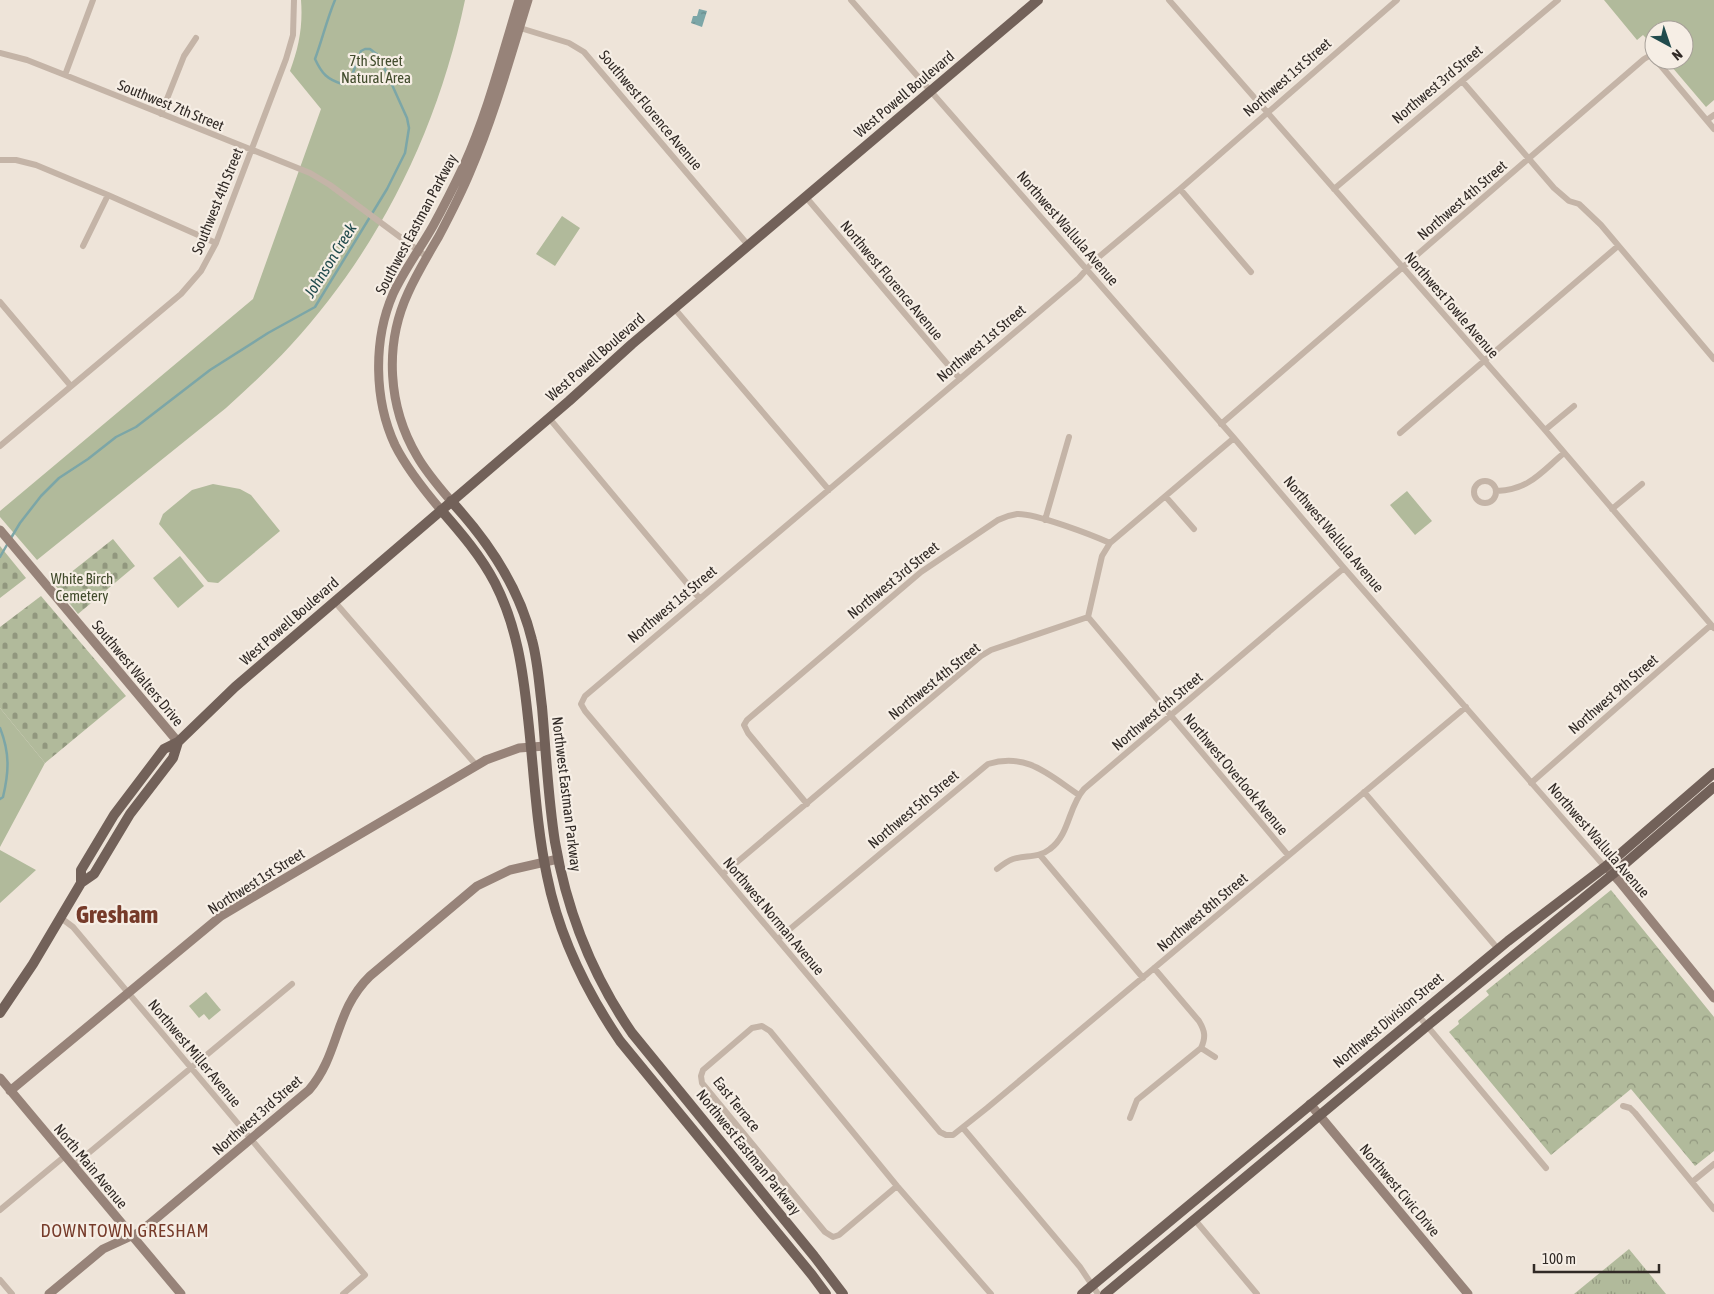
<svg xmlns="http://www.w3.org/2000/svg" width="1714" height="1294" viewBox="0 0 1714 1294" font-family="'Asap Condensed',sans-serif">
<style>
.grass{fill:url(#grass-tufts)}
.forest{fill:url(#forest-crowns)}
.cemetery{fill:url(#cemetery-stones)}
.green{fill:#b1ba9b}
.water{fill:url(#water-ripples)}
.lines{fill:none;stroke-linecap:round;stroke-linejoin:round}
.stream{stroke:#7ca6a7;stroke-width:2.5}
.street{stroke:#c4b4a7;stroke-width:6}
.secondary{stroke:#978379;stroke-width:9}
.primary{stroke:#726159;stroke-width:10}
.labels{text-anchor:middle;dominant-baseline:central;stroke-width:4.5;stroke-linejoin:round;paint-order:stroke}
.park-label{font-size:15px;fill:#424c2d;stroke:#f6eee5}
.street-label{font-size:15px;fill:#312a26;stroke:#f6eee5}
.water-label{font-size:16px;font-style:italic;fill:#214b4d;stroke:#f6eee5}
.quarter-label{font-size:18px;letter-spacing:1px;fill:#763b2a;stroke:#f6eee5}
.town-label{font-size:25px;font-weight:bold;fill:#763b2a;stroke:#f6eee5}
</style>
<defs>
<pattern id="grass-tufts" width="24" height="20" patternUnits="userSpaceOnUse" patternTransform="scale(1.25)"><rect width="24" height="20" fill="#b1ba9b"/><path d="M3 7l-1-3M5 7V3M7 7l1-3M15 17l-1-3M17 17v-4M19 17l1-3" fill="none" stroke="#91977e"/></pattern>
<pattern id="forest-crowns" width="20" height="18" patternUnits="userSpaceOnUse" patternTransform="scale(1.25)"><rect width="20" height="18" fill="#b1ba9b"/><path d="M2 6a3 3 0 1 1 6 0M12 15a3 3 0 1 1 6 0" fill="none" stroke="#91977e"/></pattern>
<pattern id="cemetery-stones" width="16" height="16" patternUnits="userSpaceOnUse" patternTransform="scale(1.25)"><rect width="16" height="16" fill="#b1ba9b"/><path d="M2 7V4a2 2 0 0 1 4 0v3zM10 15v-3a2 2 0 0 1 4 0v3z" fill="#91977e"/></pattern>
<pattern id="water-ripples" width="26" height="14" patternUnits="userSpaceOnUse" patternTransform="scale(1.25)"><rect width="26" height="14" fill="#7ca6a7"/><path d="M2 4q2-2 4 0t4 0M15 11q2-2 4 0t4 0" fill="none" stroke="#668788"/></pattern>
</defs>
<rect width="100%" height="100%" fill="#eee4d9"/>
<!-- grass -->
<path class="grass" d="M1629,1249L1666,1294H1574Z"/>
<!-- forest -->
<path class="forest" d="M1611,890L1714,1017V1151L1695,1166L1631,1089L1551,1155L1449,1032L1459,1024L1458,1021L1489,995L1486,991Z"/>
<!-- cemetery -->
<path class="cemetery" d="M113,539L135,566L78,614L55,585Z
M0,546L26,578L0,598Z
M41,596L126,696L45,763L0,708V627Z"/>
<!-- green -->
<path class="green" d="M301,0H465C438,129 380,248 291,345C271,367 248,388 226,408L37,560L0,517V511L253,299L321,109L290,71C299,47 303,26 301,0Z
M1604,0H1714V100L1706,107L1666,60H1684V30H1654V46L1643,35L1637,40Z
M562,216L580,228L555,266L536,254Z
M213,484L240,489L251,495L280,531L218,583L208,582L159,524L163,514L192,490Z
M1407,491L1432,521L1415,535L1390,505Z
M180,556L204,586L178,608L153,578Z
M0,708L45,763L0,847Z
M0,850L36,870L0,903Z
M206,992L221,1010L209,1020L204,1014L199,1018L189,1006Z"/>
<!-- water -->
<path class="water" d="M699,9L707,11L702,27L691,23L693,16H697Z"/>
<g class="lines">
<!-- stream -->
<path class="stream" d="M11,538L20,523L41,496L59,478L88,459L116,437L136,427L210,370L268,333L315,307L387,189L405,153L409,128L407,118L379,56L370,49H365L361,51L351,78L342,84C327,79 322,74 315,59C322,40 327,19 335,0
M0,557L8,543
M0,728C10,753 9,772 3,797L0,799"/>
<!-- street -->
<path class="street" d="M851,0L1234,438L1344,568L1605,867
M1169,0L1545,430L1714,628
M1397,0L1180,189L1094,261L1079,278L585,696L581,704L585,711L940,1132L946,1135H953L987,1108L1466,707
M517,27L569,43L584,52L748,245
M0,53L27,60L65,75L310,173L330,185L427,257
M1656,60L1714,129
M65,75L93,0
M1462,81L1554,188L1569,201L1579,204L1601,225L1714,359
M161,114L184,56L196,38
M1707,120L1714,115
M0,160H16L36,165L108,195L216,243
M1180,189L1251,272
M1334,189L1558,0
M805,196L960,379
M83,246L108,195
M0,302L70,385
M674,308L829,490
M549,418L700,599
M1221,424L1644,59L1651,55L1654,58
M1545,430L1574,406
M1400,433L1618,246
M0,446L181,294L201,271L216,243L286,59L293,35L294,0
M1474 492a11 11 0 1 1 22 0a11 11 0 1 1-22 0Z
M1497,491C1530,489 1540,473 1564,453
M1166,497L1194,529
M1612,509L1642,484
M1045,520L1069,437
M334,601L477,766
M1088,617L1288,855
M1531,783L1711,625
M1364,792L1498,949
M807,804L748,733L744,725L747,720L921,572L998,520C1004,517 1010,515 1017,514C1035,513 1092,535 1110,543
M1040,855L1143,978
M997,869C1002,865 1007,861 1013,859C1026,855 1039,858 1050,849C1070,834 1068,807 1084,789L1344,568
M723,874L981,656L991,650L1088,617L1102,556L1110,543L1234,438
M61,918L73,927L365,1275L343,1294
M778,939L988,764C1027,752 1049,775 1079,795
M1418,1015L1546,1168
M1201,1048L1215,1057
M1623,1106L1630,1108L1635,1113L1714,1209
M1130,1118L1137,1100L1201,1048C1206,1037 1205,1031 1199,1021L1154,968
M963,1128L1080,1267L1098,1294
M73,1166L292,984
M1692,1182L1714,1164
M897,1186L839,1235L833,1237L825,1232L702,1083L701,1076L703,1070L752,1028L762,1026L770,1031L897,1186L991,1294
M0,1210L65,1156
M1195,1220L1257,1294
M0,1280L12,1294"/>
<!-- secondary -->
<path class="secondary" d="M451,501C439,487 426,472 417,456C388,407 384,345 408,293C417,273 428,255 439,236C450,215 461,194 470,172C494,116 510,58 528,0
M441,510C424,490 407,469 395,445C374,400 373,340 393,294C404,270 420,249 433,226C444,206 454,186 464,165C488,112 502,55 519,0
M0,530L178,742
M1609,870L1619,881L1714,998
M0,1078L181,1294
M10,1091L221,916L486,760L519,748L545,746
M1310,1104L1468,1294
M49,1294L103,1249L140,1232L309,1090C340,1054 334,1011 370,976L477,886L510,870L558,859"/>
<!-- primary -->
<path class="primary" d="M451,501C488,541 519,586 532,640C538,662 539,684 542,707C546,752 548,798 555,842C567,912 592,975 632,1033L814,1256L843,1294
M441,510C461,533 481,556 495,583C517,626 523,671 528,718C534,771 536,824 547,876C559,936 586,991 620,1041L812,1275L826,1294
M81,883V870L114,815L164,749L178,742L235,687L569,401L632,344L1038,0
M0,1013L33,964L81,883L94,874L130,814L173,758L178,742
M1082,1294L1508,941L1605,867L1714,773
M1105,1294L1427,1026L1613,874L1714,787"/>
</g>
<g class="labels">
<!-- park labels -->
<g class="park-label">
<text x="376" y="60">7th Street<tspan x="376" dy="17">Natural Area</tspan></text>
<text x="82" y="578">White Birch<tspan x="82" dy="17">Cemetery</tspan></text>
</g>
<!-- street labels -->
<g class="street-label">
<text transform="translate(1287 77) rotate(-41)">Northwest 1st Street</text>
<text transform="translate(1437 84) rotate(-40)">Northwest 3rd Street</text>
<text transform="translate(904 94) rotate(-40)">West Powell Boulevard</text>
<text transform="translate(171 105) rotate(22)">Southwest 7th Street</text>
<text transform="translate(651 110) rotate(50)">Southwest Florence Avenue</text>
<text transform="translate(1462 200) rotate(-41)">Northwest 4th Street</text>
<text transform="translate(217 201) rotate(-68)">Southwest 4th Street</text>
<text transform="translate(416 224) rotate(-62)">Southwest Eastman Parkway</text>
<text transform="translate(1068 228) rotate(49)">Northwest Wallula Avenue</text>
<text transform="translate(892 280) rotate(50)">Northwest Florence Avenue</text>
<text transform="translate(1452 305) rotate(49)">Northwest Towle Avenue</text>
<text transform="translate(981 343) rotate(-40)">Northwest 1st Street</text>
<text transform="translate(595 357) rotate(-41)">West Powell Boulevard</text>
<text transform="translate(1334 534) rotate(50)">Northwest Wallula Avenue</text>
<text transform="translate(893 580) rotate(-39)">Northwest 3rd Street</text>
<text transform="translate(672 604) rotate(-40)">Northwest 1st Street</text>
<text transform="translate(289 621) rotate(-41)">West Powell Boulevard</text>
<text transform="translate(138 673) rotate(50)">Southwest Walters Drive</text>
<text transform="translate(934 681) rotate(-39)">Northwest 4th Street</text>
<text transform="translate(1613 694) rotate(-41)">Northwest 9th Street</text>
<text transform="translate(1157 711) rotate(-40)">Northwest 6th Street</text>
<text transform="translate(1236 774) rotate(50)">Northwest Overlook Avenue</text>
<text transform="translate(567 794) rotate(83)">Northwest Eastman Parkway</text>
<text transform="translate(913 809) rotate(-40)">Northwest 5th Street</text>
<text transform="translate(1599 840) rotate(49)">Northwest Wallula Avenue</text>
<text transform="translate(256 881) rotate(-32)">Northwest 1st Street</text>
<text transform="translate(1202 912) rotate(-40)">Northwest 8th Street</text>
<text transform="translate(774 916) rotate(50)">Northwest Norman Avenue</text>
<text transform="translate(1388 1020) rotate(-40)">Northwest Division Street</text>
<text transform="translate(195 1053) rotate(50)">Northwest Miller Avenue</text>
<text transform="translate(737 1104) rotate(51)">East Terrace</text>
<text transform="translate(257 1115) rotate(-41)">Northwest 3rd Street</text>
<text transform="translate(749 1152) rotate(51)">Northwest Eastman Parkway</text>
<text transform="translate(91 1166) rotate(50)">North Main Avenue</text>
<text transform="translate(1400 1190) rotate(50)">Northwest Civic Drive</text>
</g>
<!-- water labels -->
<g class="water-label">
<text transform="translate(330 260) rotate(-58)">Johnson Creek</text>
</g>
<!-- quarter labels -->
<g class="quarter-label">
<text x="125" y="1230">DOWNTOWN GRESHAM</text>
</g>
<!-- town labels -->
<g class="town-label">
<text x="117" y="914">Gresham</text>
</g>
</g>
<!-- north arrow -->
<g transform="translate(1669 45) rotate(140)"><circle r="24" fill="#f6eee5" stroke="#a7a099"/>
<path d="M0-4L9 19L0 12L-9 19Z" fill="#214b4d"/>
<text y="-8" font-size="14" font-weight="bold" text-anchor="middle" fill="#312a26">N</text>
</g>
<!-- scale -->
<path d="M1534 1264v8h125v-8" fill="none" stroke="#312a26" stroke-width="2.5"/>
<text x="1542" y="1264" font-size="15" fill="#312a26" stroke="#f6eee5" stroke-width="4" paint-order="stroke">100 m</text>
</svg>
